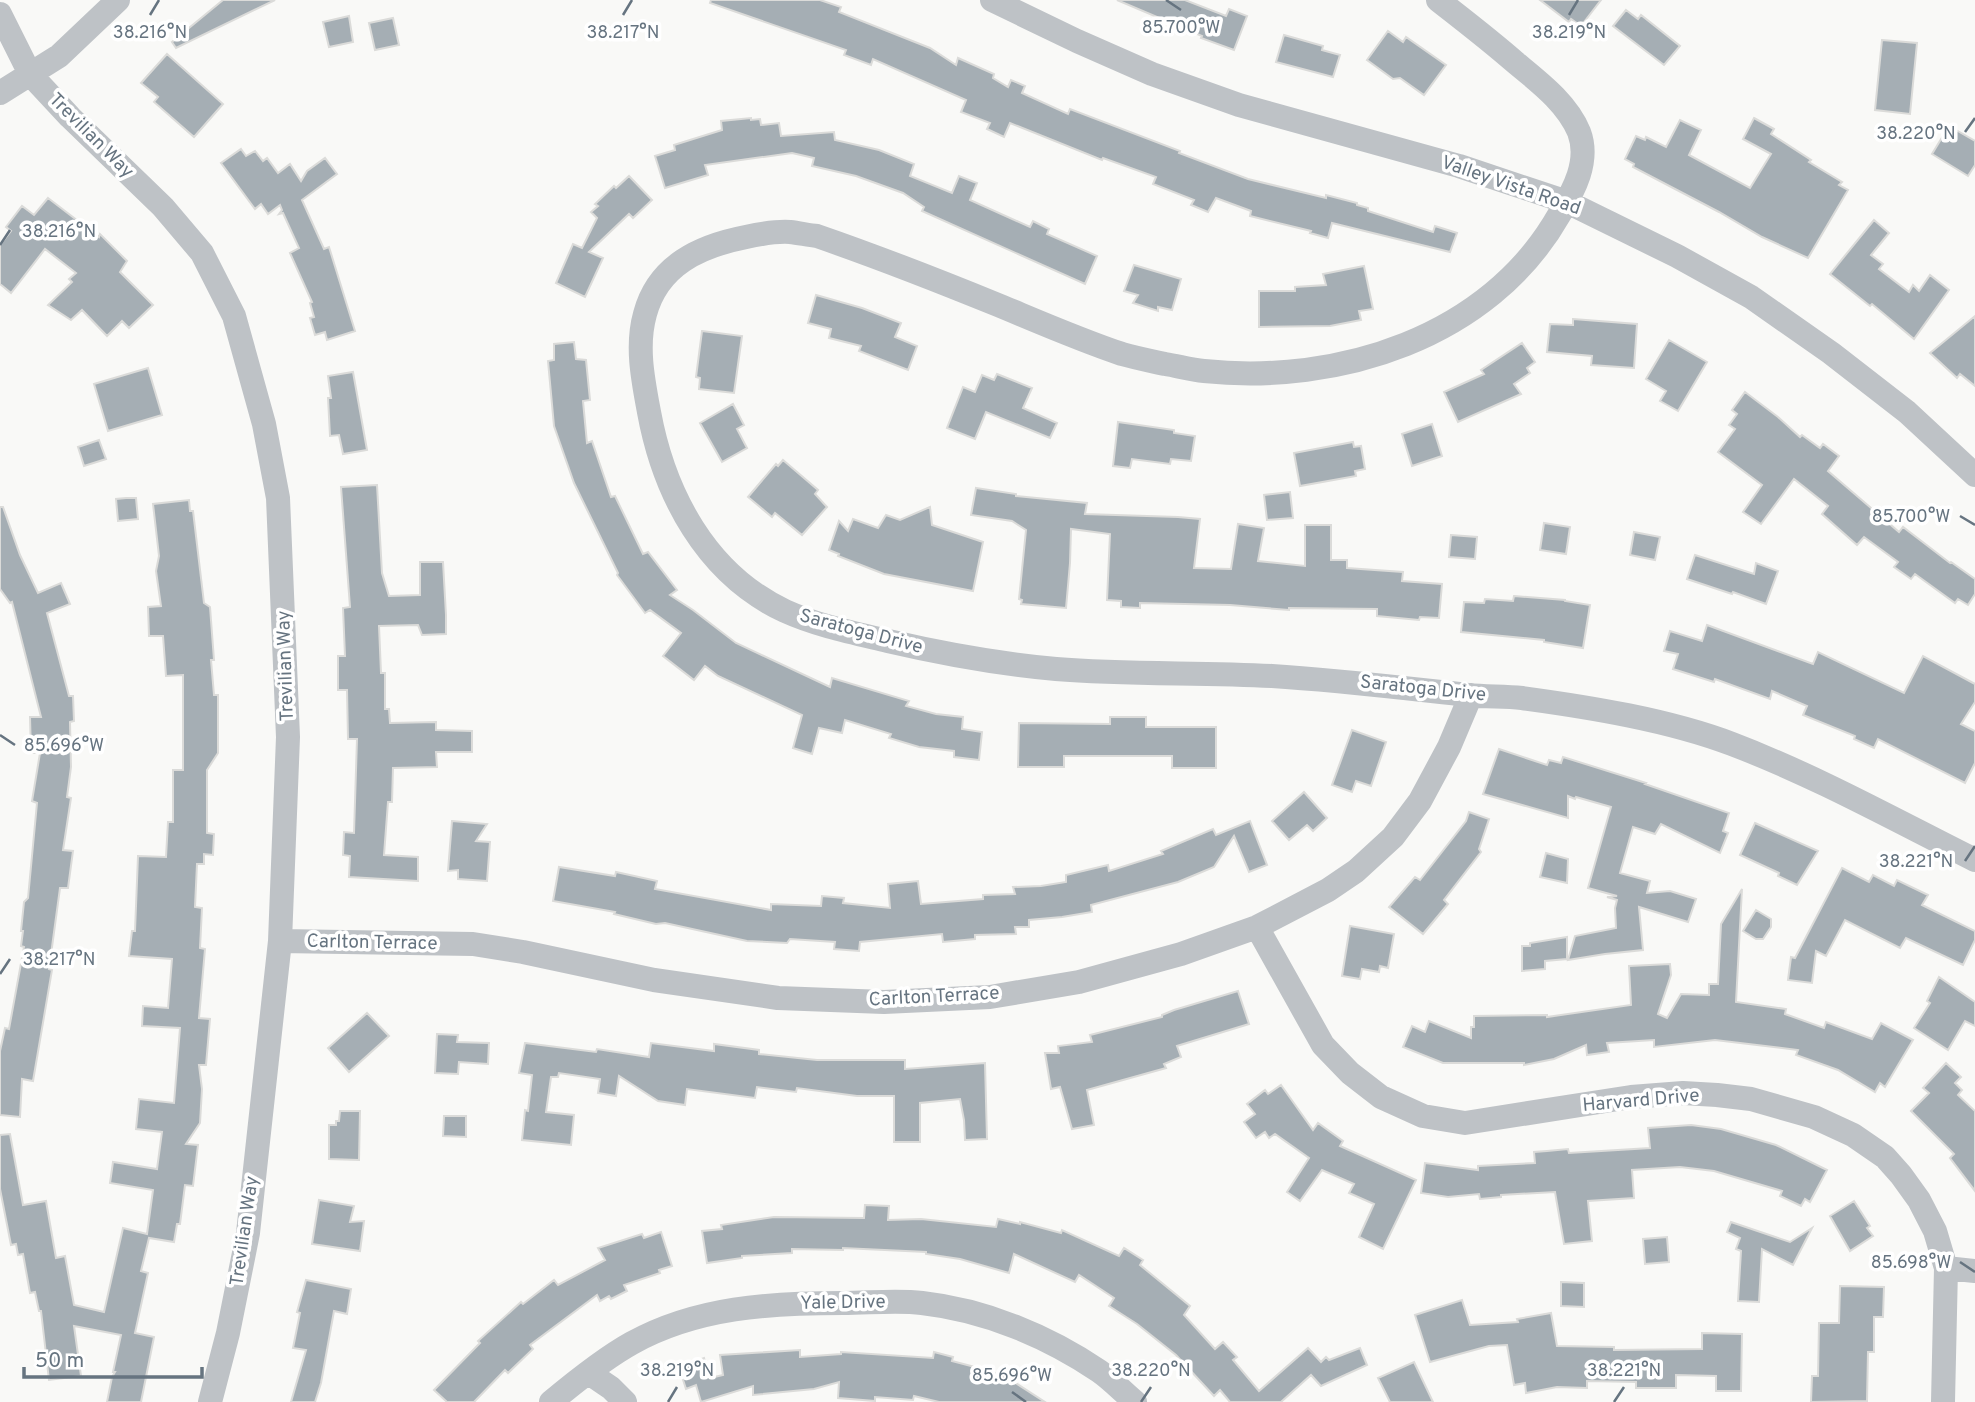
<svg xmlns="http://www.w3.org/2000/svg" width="1975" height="1402" viewBox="0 0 1975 1402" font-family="Overpass,sans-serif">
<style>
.building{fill:#a5aeb4;stroke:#dbdbd9;stroke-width:2}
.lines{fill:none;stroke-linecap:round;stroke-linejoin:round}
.street{stroke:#bec2c6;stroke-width:24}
.ticks{fill:none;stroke:#667480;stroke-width:2.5}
.labels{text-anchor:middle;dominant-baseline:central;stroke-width:7;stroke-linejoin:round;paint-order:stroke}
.street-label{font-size:19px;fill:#667480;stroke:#fff}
.ticks-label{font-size:18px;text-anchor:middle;fill:#667480;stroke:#fff;stroke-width:7;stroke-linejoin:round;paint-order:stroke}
</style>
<rect width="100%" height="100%" fill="#f9f9f7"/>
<!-- building -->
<path class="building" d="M223,0H275L176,48L172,42Z
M711,0H820L841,7L839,12L930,48L956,65L958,58L994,74L993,78L1008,87L1011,80L1025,86L1022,93L1068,114L1070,109L1180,151L1179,153L1248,179L1326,198V195L1357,203V205L1368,208V211L1433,232L1435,226L1457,233L1450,252L1332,223L1328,238L1310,233L1311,231L1250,216L1251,211L1216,198L1208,212L1191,205L1194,200L1153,184L1156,177L1103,158L1102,160L1010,123L1004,137L987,129L990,123L961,112L966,100L873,59L871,65L844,55L846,50L710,3Z
M1117,0H1185L1226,16L1229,9L1247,16L1234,50L1201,38L1202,36Z
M1540,0H1601L1581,26L1571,19L1569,22Z
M1626,10L1638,19L1641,15L1680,46L1664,65L1613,26Z
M349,16L353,42L329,47L323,22Z
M393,18L399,45L375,50L369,23Z
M1388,31L1403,42L1406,37L1446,65L1424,95L1400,78L1393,79L1367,60Z
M1284,35L1323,46L1322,50L1340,55L1333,77L1276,62Z
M1882,40L1917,43L1910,114L1875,110Z
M167,54L223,104L194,137L154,102L158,97L141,83Z
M751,118V120L760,119L761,125L779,123L781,136L834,132L835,140L879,150L914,164L910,176L952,193L959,176L977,183L970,200L1030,227L1033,221L1049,229L1047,234L1097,256L1085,284L922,211L924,207L903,193L856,176L812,166L814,158L792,153L705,165L708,175L665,188L655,156L675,150L674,145L722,130L721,121Z
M1754,118L1774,129L1771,134L1811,160L1809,162L1842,182L1839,185L1848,190L1808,258L1762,237L1719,212L1633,167L1634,164L1625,159L1636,136L1645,140L1646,137L1666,147L1680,120L1701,130L1689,155L1750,188L1771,154L1743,139Z
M1949,126L1975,141V165L1968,176L1932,154Z
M241,149L246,156L255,151L263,161L267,158L278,173L290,164L301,181L307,171L325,158L337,174L302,200L324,249L329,247L355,331L327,340L325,332L315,335L310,318L314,317L310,303L312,302L290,253L299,248L283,213L279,214L282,210L280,205L268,214L261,204L255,209L221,163Z
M629,176L652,200L633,218L629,214L589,252L603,258L585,297L556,283L573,244L582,248L597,218L591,212L598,206L595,204L614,186L616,188Z
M48,198L99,237L100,234L127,261L120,272L153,305L129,328L122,321L107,336L82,310L71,320L48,305L72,282L69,279L76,273L45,249L11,293L0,284V245L11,231L6,227L22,206L34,215Z
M1874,220L1889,233L1871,255L1883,264L1879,269L1909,292L1913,285L1919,291L1930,275L1949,290L1914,339L1872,304L1870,306L1830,274Z
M1134,265L1181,279L1172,310L1158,307V311L1133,303L1138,295L1124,291Z
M1364,266L1373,309L1359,311L1361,320L1330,326L1259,327V291H1295V287L1326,285L1323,274Z
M816,295L862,308L901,323L895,337L917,346L908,370L859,351L861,346L829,338L831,329L808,323Z
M1975,316V386L1960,374L1957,378L1930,353Z
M1573,319L1637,324L1634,368L1591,365L1592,356L1547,352L1550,324L1573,325Z
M702,331L742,336L734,393L699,389L700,378L696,377Z
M1669,340L1707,362L1678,411L1660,401L1666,391L1646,379Z
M574,342L576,359L586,360L590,400L583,401L587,443L592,441L611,497L615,496L643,554L648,552L677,590L670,595L693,610L736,643L830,687L832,678L909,701L906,706L936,714L963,717L962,729L982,732L979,760L954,757V751L919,747L889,738L891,734L845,720L842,733L819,728L812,754L793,748L802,715L718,676L705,666L694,680L663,656L681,633L650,610L645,613L617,575L618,573L574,483L554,426L548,361L554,360V344Z
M1522,343L1535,362L1527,368L1530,373L1514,384L1521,394L1458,422L1444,392L1484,374L1481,370Z
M148,368L162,415L108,431L94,384Z
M353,372L367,450L343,454L339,435L330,436L328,398H331L328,376Z
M997,374L1032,388L1023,408L1057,423L1050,438L986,412L975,439L947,428L963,387L975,392L982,375L994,380Z
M1745,392L1778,417L1800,437L1802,435L1820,448L1823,444L1839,456L1828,471L1899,532L1903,527L1950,563L1951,562L1975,579V594L1968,605L1958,599L1955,603L1915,574L1911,579L1894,567L1898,562L1864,537L1857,545L1822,514L1828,506L1794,479L1761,524L1743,512L1762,485L1718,452L1735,429L1729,425L1737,414L1732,410Z
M733,404L744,425L737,429L747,448L722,462L700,423Z
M1118,422L1174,430V433L1195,436L1191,461L1171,459L1170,464L1132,459L1130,468L1113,466Z
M1432,424L1442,456L1412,466L1402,434Z
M99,440L106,459L84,466L78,447Z
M1353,442L1354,447L1361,446L1365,469L1355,471L1356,476L1300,486L1294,453Z
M783,460L818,490L815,494L827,507L802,535L775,513L772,517L748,497L776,464L778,466Z
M377,485L382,573L389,596L420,595V562H443L446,615V634L422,635L418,625L379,626L381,673H385V709H389L390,723L436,722V730L472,731V752H436L437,767L393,768L392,802H388L384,855L418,857V881L349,877L350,856L343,855L344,832L354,833L357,739H348L347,690H338V656H345L343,608L350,607L341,487Z
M976,488L1016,494V496L1087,503L1085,514L1178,517L1200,519L1194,568L1231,569L1238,524L1264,528L1258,561L1305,566V525H1331V560H1347V568L1403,572L1402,581L1442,584L1439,618L1420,617L1419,620L1377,616V609L1289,608V610L1230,605L1140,603V608L1121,607V601L1107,600L1110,534L1071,529L1070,563L1066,608L1021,604L1022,600L1019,599L1026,530L1012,521L971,515Z
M1290,492L1293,518L1267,520L1264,495Z
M126,498H136L138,519L118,521L116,499Z
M189,500L190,511H193L204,603L210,607L214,660H211L214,695H218V753L207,770V833L214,834L213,855L204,854V864H197L195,907L202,908L200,948L205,949L199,1018L210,1019L206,1065H199L202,1089L200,1123L186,1144L198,1145L193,1186L185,1185L180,1224H177L174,1242L149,1238L141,1271L148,1273L135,1333L154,1337L141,1402H107L112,1377L115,1372H113L121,1335L74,1326L81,1376L49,1380L41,1311H39L35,1292L30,1293L23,1254L18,1255L16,1244L11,1245L0,1189V1135L10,1134L23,1205L46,1201L56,1258L65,1256L74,1305L104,1312L123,1228L147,1234L153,1190L110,1183L113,1162L157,1169L162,1132L136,1129L139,1099L174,1103L180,1028L142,1026L143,1006L168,1008L172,959L129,956L132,931H135L138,856L166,857L168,822H173V770H183V675L166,676L163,636H149L148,607L161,606L156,571L159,556L153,504Z
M0,507H3L20,555L38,593L61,583L70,604L47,613L69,696H73L74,721L70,722L71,767L67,797L71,798L63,850L73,851L68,888H60L49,969L52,970L33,1081L22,1079L20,1117L0,1115V1051L5,1028L9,1029L24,947L21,946L23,931H21L24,902L28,898L37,803L32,801L40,753H31L30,717H41L12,602L10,603L0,589Z
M930,507L932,525L983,542L973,591L884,574L838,556L839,554L829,550L839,521L848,531L853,519L878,528L886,515L900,520Z
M1544,523L1570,527L1566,554L1540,550Z
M1634,532L1660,537L1655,560L1630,555Z
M1451,535L1477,537L1475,559L1449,557Z
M1695,555L1754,574L1756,563L1778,571L1766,604L1733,592L1732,594L1687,579Z
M1514,596L1565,600V601L1590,605L1583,648L1544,642V640L1461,632L1464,602L1484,603L1485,599L1513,601Z
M1707,625L1813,664L1818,652L1904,693L1923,656L1975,684V702L1961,724L1975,731V763L1965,783L1878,739L1874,748L1854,739L1855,736L1803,715L1807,706L1772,691L1770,699L1715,679L1714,682L1673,669L1678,654L1664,651L1670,631L1702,641Z
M1110,717H1146V727H1216V768H1172V756H1064V767H1018L1019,723L1110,724Z
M1352,730L1386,742L1371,786L1356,781L1352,792L1332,785Z
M1499,749L1547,765L1549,760L1561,763L1563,757L1646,783L1645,784L1729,813L1723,831L1728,833L1720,853L1661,824L1655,834L1633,827L1620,873L1650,881L1647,893L1670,891L1696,899L1688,922L1639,907L1643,950L1605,954L1568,960L1575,936L1616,928L1615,908L1617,900L1607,897L1617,896L1588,888L1611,807L1576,797L1575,799L1568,796V818L1483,794Z
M1304,792L1327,818L1313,831L1307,825L1289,840L1272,821Z
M1469,812L1489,819L1479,849L1481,852L1444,900L1448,904L1423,934L1389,907L1415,877L1420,880L1466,821Z
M452,821L487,824L476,841L490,842L487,881L458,879V870L448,871Z
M1250,821L1267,865L1249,872L1234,836L1214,867L1178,882L1091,905L1092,912L1062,917L1029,920V927H1015L1016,934L975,935V939L943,942L942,934L860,942L859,951L834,949L835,942L790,939L787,943L747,941L665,923L656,924L614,914L615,912L553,901L559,867L615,876L616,872L657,881L655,889L771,910V904L821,906L822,896L844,898L843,903L890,908L888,884L918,881L921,904L983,899V895L1015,894L1013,887L1041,886L1066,882V875L1108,865L1109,871L1163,854L1161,851L1213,829L1216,835Z
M1755,823L1818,851L1797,885L1778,876L1779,873L1740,855Z
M1546,853L1568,859L1567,883L1540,877Z
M1842,868L1869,882L1873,875L1894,886L1897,880L1928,895L1922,905L1975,931V940L1963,965L1906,938L1900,948L1845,920L1826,956L1816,951L1812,983L1788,980L1791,957L1795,958Z
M1742,889L1736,1002L1786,1009L1785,1014L1824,1028L1826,1022L1872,1039L1881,1023L1913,1040L1885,1087L1880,1083L1875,1092L1838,1070L1796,1055L1798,1050L1715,1040L1654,1047V1040L1607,1043L1609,1052L1587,1055L1586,1045L1554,1059L1524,1065V1063H1443L1403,1047L1412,1026L1425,1032L1429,1021L1471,1038V1027H1474V1016L1547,1015V1017L1631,1005L1629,966L1670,964L1671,975L1658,1014L1667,1018L1681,994L1709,995V984H1718L1721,924Z
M1756,910L1771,919V927L1763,939H1756L1743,931Z
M1350,926L1394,934L1388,968L1380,966L1379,972L1362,969L1360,979L1342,976Z
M1567,937V959L1545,961V969L1522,971V946H1530V943Z
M1939,977L1975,1002V1026L1965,1021L1948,1050L1914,1028L1930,1003L1927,1001Z
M1238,991L1249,1024L1177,1046L1181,1057L1164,1064L1166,1068L1087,1090L1094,1125L1072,1129L1060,1087L1051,1089L1045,1053H1059L1058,1046L1092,1042L1090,1035L1162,1017V1015L1174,1010Z
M367,1013L389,1036L349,1072L328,1048Z
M437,1034L458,1035L457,1042L489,1043L488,1064L459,1062L458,1074L435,1073Z
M525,1043L596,1052L597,1049L649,1057L651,1043L714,1051V1044L759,1050V1054L817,1060H905V1069L985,1063L987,1139L965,1140L964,1120L960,1099L920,1103V1142H894V1096H857L797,1088L796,1092L757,1087L755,1098L687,1089L685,1105L658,1101L619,1076L616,1096L598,1093L600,1079L559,1073L558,1077H551L546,1112L574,1115L571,1145L522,1140L525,1110L528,1111L532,1075L519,1073Z
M1946,1063L1961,1077L1955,1083L1962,1090L1958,1095L1975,1111V1191L1950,1158L1954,1154L1911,1111L1929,1093L1923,1088Z
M1281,1085L1313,1130L1318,1123L1343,1141L1340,1146L1416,1180L1383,1249L1359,1237L1374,1204L1349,1193L1354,1184L1322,1170L1300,1201L1287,1192L1309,1158L1275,1134L1269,1138L1265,1132L1256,1138L1244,1122L1255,1114L1247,1104L1265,1090L1268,1094Z
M340,1111H360L359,1160L329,1159V1125H336V1121H339Z
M444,1116H466V1137L443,1136Z
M1691,1125L1721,1129L1776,1145L1827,1170L1810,1202L1805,1199L1801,1206L1780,1196L1782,1191L1714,1171L1680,1167L1632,1170L1634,1198L1588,1201L1592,1241L1564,1244L1555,1192L1501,1195V1197L1480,1199L1479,1194L1448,1197L1421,1193L1425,1163L1478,1170V1166L1535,1163L1534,1152L1547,1151L1568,1149L1569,1153L1650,1148L1648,1128Z
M319,1200L354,1206L350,1222L364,1221L360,1251L312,1244Z
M1854,1201L1870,1226L1867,1228L1873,1236L1850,1251L1830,1216Z
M865,1205L889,1206L888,1220L921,1219L996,1227L998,1219L1020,1224V1222L1061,1233L1062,1230L1119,1256L1124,1248L1143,1260L1140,1265L1190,1306L1184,1315L1215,1349L1223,1342L1237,1357L1233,1360L1259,1391L1308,1348L1321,1362L1326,1357L1329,1360L1360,1348L1367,1365L1321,1386L1311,1375L1281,1402H1230L1220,1390L1214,1396L1176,1355L1137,1324L1109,1306L1114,1298L1079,1275L1075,1282L1014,1254L1009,1273L960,1259L926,1254V1252L843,1248V1250L792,1249V1253L742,1256V1258L707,1263L702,1231L722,1229L721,1225L774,1217L864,1218Z
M1731,1222L1790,1242L1812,1228L1793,1265L1762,1249L1759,1302L1738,1301L1741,1251L1736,1249L1740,1238L1727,1232Z
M661,1232L672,1266L659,1270L660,1273L624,1285L627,1291L611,1299L609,1296L600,1301L597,1295L530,1345L533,1349L508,1373L505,1370L474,1402H447L434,1390L480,1343L478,1341L521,1302L523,1304L554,1280L558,1285L605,1260L598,1248L642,1234L644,1238Z
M1667,1237L1669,1262L1645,1264L1643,1239Z
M306,1280L351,1289L347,1314L334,1311L321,1383L315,1402H291L306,1350L293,1348L300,1313L297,1312Z
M1561,1282L1584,1283V1307L1561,1306Z
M1840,1286L1884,1287L1883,1317H1874V1352H1868L1867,1401L1811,1402L1812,1376H1818L1819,1323H1839Z
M1462,1300L1470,1325L1518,1322L1517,1319L1551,1313L1557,1346L1614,1347V1350L1702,1349V1333L1742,1334L1741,1391H1716V1376L1676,1375V1388H1636V1382L1587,1381V1388L1557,1387L1526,1393L1525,1383L1514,1385L1507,1345L1489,1346L1430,1362L1415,1315Z
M800,1350V1357L841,1354V1352L933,1358L934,1352L953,1357L952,1361L990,1371L1014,1382L1045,1402H939L914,1396L913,1400L875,1397V1401L838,1398L839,1382L814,1389L753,1395V1386L701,1402L696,1385L686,1389L679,1367L704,1358L710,1378L723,1375L720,1355Z
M1414,1362L1433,1402H1390L1378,1378Z"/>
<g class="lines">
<!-- street -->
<path class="street" d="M992,0L1077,41L1152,74L1239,105L1459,166L1567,202L1677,256L1751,297L1831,353L1907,412L1975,475
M1438,0C1465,21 1491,41 1516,63C1539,82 1567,103 1579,132C1590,161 1574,190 1559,215C1489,338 1338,385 1204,371C1191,370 1178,366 1165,364C1151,361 1136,358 1122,354C1080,340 1039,322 998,305C939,281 878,257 817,236C808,235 799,233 790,232C775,231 760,234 746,237C700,246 658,265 645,314C636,346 643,380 649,412C664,494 706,574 785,611C818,626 854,633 888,641C944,654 1000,664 1056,669C1128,675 1200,672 1272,676C1337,680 1403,688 1468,695C1486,697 1504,696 1522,698C1589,707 1669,720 1732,744C1816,776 1895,820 1975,860
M0,14L30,74L70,117L163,207L202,253L234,316L264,424L278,498L288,737L280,941L248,1233L228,1333L210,1402
M0,93L59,56L118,0
M1257,927L1323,1045L1350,1073L1381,1097L1423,1116L1465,1123L1631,1097L1683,1093L1717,1095L1751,1099L1814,1117L1853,1135L1885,1157L1901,1175L1919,1200L1935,1231L1946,1268L1943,1402
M280,941L473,944L523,952L654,980L778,998L884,1002L990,997L1079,982L1181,954L1257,927L1328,890L1356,871L1393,837L1420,801L1449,747L1471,695
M1946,1268L1975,1271
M589,1373L611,1388L625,1402
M551,1402C575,1382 605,1358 632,1343C697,1307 770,1303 843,1303C869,1303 897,1300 922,1303C985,1310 1047,1336 1099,1371C1112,1380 1123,1392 1135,1402"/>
</g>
<!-- ticks -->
<path class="ticks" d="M1166,0L1181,10M150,15L159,0M623,15L632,0M1569,15L1578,0M1965,132L1975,118M0,245L10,230M1960,516L1975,525M0,735L15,745M1965,861L1975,846M0,974L10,959M1960,1262L1975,1272M1012,1392L1026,1402M668,1402L677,1387M1141,1402L1151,1387M1614,1402L1624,1387"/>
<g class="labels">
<!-- street labels -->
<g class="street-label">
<text transform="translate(91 136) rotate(45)">Trevilian Way</text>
<text transform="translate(1511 186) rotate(19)">Valley Vista Road</text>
<text transform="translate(861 632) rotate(15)">Saratoga Drive</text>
<text transform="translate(286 666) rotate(-92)">Trevilian Way</text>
<text transform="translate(1423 689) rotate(6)">Saratoga Drive</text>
<text transform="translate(372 943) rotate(1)">Carlton Terrace</text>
<text transform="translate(934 997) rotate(-3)">Carlton Terrace</text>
<text transform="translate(1641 1101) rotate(-5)">Harvard Drive</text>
<text transform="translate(245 1231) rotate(-82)">Trevilian Way</text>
<text transform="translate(843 1303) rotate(-1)">Yale Drive</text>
</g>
</g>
<g class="ticks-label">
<text x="1181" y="33">85.700°W</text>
<text x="1569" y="38">38.219°N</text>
<text x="150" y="38">38.216°N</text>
<text x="623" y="38">38.217°N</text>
<text x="1916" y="139">38.220°N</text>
<text x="59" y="237">38.216°N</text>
<text x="1911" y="522">85.700°W</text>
<text x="64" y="751">85.696°W</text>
<text x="1916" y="867">38.221°N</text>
<text x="59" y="965">38.217°N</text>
<text x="1911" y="1268">85.698°W</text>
<text x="677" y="1376">38.219°N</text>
<text x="1151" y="1376">38.220°N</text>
<text x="1624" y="1376">38.221°N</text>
<text x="1012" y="1381">85.696°W</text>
</g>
<!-- scale -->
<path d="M24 1367v10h178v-10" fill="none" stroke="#667480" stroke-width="3.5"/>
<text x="35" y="1367" font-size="21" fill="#667480" stroke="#ffffff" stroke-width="5" paint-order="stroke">50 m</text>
</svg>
